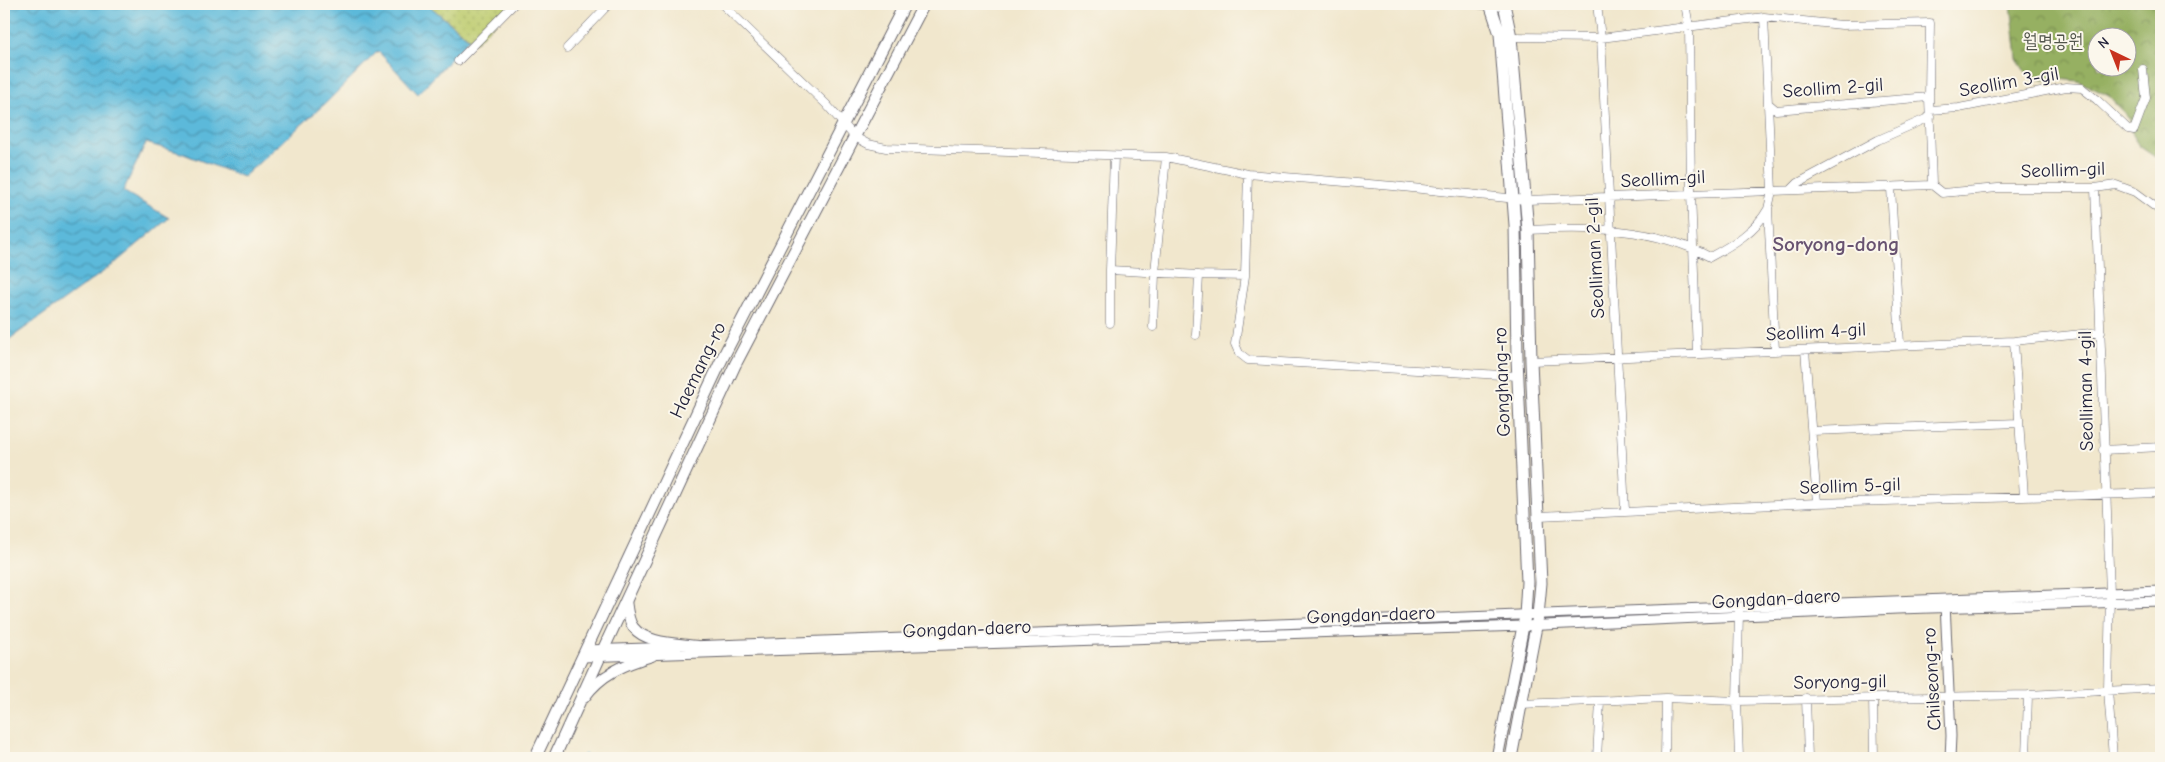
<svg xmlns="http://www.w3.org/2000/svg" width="2165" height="762" viewBox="0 0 2165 762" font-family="'Comic Neue','Poor Story',sans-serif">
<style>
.forest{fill:url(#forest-crowns);stroke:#5c694e;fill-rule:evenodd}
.park{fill:url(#park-dots);stroke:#707755}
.water{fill:url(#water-waves);stroke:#3f6e8a}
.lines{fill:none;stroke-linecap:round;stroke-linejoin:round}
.stream{stroke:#5cb9da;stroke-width:2.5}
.minor-casing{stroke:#6a676e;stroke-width:9}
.tertiary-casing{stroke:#6a676e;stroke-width:11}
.secondary-casing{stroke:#6a676e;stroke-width:12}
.primary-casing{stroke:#6a676e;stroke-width:13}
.minor{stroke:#fff;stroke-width:8}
.tertiary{stroke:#fff;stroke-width:9}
.secondary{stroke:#fff;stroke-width:10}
.primary{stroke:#fff;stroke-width:11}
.labels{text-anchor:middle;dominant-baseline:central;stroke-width:4;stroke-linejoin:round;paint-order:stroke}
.park-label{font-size:19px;fill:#51554b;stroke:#fbf7ec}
.street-label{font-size:19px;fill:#22223b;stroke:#fbf7ec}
.quarter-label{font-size:21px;font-weight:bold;fill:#685371;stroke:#fbf7ec}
</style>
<defs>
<pattern id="forest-crowns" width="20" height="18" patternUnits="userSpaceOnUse" patternTransform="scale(1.25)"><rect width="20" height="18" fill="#96b062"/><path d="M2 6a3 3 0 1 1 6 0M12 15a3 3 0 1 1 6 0" fill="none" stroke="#7a8f52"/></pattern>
<pattern id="park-dots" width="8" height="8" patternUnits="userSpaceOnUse" patternTransform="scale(1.25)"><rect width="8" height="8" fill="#becc6f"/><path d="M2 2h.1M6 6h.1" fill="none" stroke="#a3af61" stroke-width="1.8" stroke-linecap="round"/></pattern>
<pattern id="water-waves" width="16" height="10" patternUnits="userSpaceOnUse" patternTransform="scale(1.25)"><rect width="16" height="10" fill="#5cb9da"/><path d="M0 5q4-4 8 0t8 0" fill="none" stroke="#4c96b2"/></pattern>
</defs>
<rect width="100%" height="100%" fill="#fbf7ec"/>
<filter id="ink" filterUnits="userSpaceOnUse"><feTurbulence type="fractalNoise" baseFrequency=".02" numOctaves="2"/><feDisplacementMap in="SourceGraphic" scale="10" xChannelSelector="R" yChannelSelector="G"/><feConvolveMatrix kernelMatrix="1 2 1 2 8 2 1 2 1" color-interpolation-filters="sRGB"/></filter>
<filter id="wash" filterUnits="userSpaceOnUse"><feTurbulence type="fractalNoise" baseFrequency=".0096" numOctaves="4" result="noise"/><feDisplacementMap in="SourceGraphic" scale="20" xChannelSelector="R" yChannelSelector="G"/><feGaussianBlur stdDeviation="1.12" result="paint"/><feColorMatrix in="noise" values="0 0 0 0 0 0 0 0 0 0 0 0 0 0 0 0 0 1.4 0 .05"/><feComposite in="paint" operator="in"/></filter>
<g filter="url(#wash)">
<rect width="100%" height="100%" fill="#f1e7cd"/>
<!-- forest -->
<path class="forest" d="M2011,4H2161V161L2139,146L2132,135L2130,119L2109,96L2078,81L2058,79L2045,80L2033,78L2025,72L2017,58ZM2098,38H2128V68H2098Z"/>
<!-- park -->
<path class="park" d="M427,4H514L475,43Z"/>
<!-- water -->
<path class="water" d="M4,4H427L469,39L418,94L378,51L328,101L243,177L181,153L146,143L123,191L169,218L114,264L4,343Z"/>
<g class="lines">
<!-- stream -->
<path class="stream" d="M584,758L585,755"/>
</g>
</g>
<g filter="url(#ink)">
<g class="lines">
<!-- minor casing -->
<g class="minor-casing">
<path id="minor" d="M722,4L826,104L855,137L868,144L886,148L1166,157L1248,174L1393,186L1526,200L1932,185L1942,193L1998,188H2095L2116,185L2135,192L2161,211
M1473,4L1505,7
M1597,4L1601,38L1625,511
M1685,4L1689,26L1691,193L1697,353
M1764,17L1772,191L1768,209L1775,351
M1511,37L1601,38L1764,17L1842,25L1930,23L1929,97L1932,185
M567,48L609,4
M458,61L514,4
M1769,104L1776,110L1929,97
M1930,110L1959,108L2066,87L2082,88L2097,100L2128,129L2134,130L2146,98L2143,69
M1248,174L1245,276L1235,344L1239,353L1248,360L1518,376
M1891,188L1900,344
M2095,188L2110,593L2108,690L2113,758
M1792,189L1798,183L1878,140L1930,117
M1528,230C1591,227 1654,227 1710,257C1732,245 1756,231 1768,209
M1110,270L1114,156
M1110,323V270L1199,275
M1153,327L1155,273L1166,157
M1196,335L1199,275L1245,276
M2014,341L2024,497
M1805,350L1817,503
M1531,361L2014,341L2101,332
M1812,431L2018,423
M2103,450L2161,447
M1539,516L1817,503L2161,493
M1873,697L1874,758
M1806,698L1808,758
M1520,704L1666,698L1737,701L2028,695L2161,688
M1597,758L1600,701
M1665,758L1666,698
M1739,758L1737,701L1739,612
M2026,758L2028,695"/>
</g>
<!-- tertiary casing -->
<g class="tertiary-casing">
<path id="tertiary" d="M1945,603L1951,736L1950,758
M690,646L2161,591
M586,650L677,647
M582,657L1523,626L1897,609L2161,601"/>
</g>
<!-- secondary casing -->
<g class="secondary-casing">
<path id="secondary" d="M626,600C627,608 628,620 633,627C646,644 678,643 697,646
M584,698C601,674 625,664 652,656"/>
</g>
<!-- primary casing -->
<g class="primary-casing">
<path id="primary" d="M1490,4L1500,34L1515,225L1517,358L1527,582L1525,616L1497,758
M1504,4L1511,37L1528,230L1531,361L1541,583L1538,616L1511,758
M535,758L722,359L905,4
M554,758L603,650L735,365L924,4"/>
</g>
<!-- minor -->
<use href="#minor" class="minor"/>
<!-- tertiary -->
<use href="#tertiary" class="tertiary"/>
<!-- secondary -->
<use href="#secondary" class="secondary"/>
<!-- primary -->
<use href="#primary" class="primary"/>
</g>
</g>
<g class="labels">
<!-- park labels -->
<g class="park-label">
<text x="2053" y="41">월명공원</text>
</g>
<!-- street labels -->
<g class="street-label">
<text transform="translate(2009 82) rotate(-10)">Seollim 3-gil</text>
<text transform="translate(1833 88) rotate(-4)">Seollim 2-gil</text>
<text transform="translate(2063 170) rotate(-2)">Seollim-gil</text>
<text transform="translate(1663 179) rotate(-3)">Seollim-gil</text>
<text transform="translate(1595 258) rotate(-93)">Seolliman 2-gil</text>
<text transform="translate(1816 332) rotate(-3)">Seollim 4-gil</text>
<text transform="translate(698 370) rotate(-64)">Haemang-ro</text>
<text transform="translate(1502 382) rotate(-92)">Gonghang-ro</text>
<text transform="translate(2086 391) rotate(-91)">Seolliman 4-gil</text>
<text transform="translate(1850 486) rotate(-2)">Seollim 5-gil</text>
<text transform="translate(1776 599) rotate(-3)">Gongdan-daero</text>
<text transform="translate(1371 615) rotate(-2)">Gongdan-daero</text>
<text transform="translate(967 629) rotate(-2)">Gongdan-daero</text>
<text transform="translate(1932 679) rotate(-93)">Chilseong-ro</text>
<text transform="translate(1840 682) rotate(-1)">Soryong-gil</text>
</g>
<!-- quarter labels -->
<g class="quarter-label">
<text x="1836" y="244">Soryong-dong</text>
</g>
</g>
<!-- margin -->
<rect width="2165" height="762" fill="none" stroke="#fbf7ec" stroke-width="20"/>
<!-- north arrow -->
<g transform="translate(2112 52) rotate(317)"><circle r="24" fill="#fbf7ec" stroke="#a4a2a5"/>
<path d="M0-4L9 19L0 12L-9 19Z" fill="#c8321e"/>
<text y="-8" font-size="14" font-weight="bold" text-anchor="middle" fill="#22223b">N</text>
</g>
</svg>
